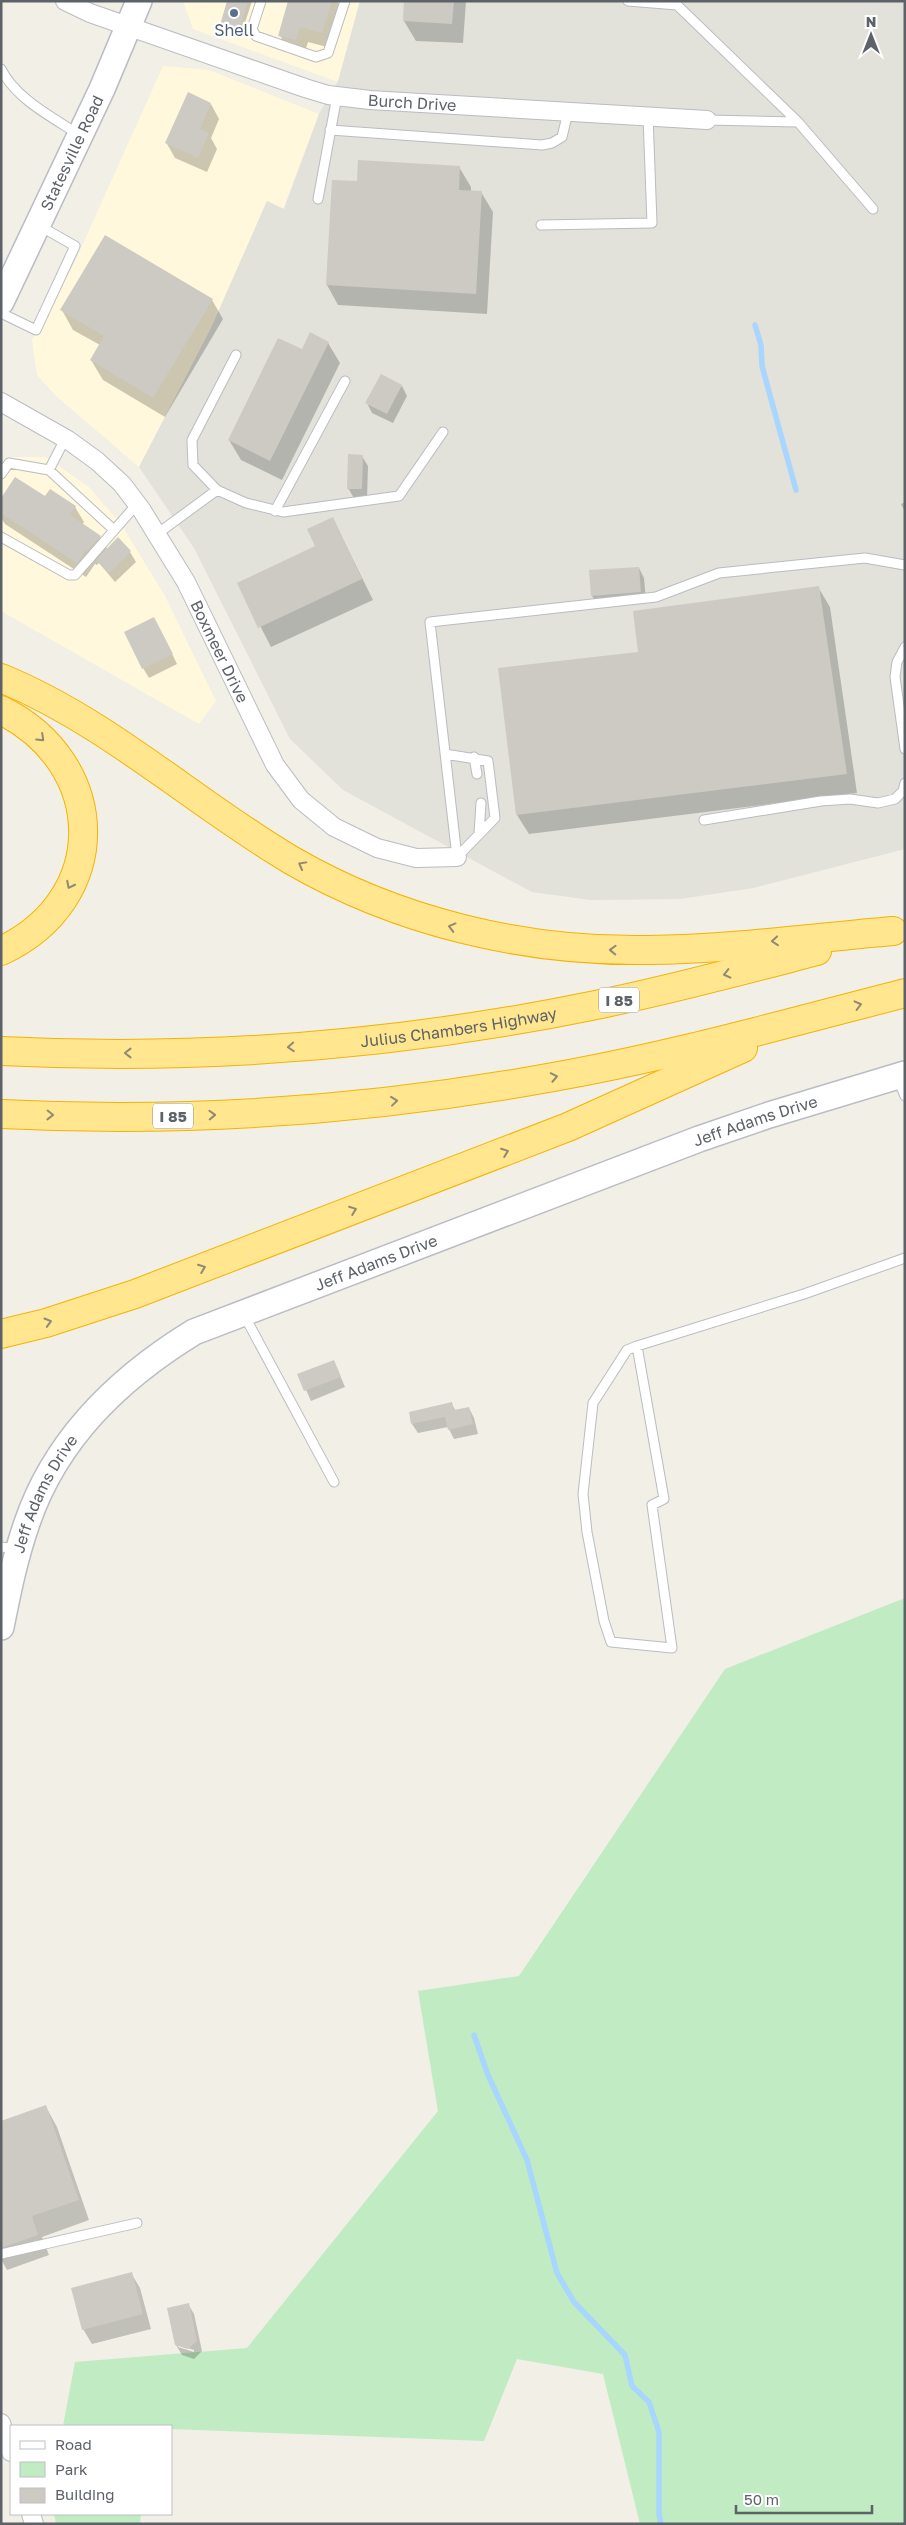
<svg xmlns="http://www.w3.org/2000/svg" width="906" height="2525" viewBox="0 0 906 2525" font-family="'Golos Text',sans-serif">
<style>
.commercial{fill:#fff8dd}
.industrial{fill:#e2e1da}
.green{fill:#c1ebc2}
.shadow{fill:#0003;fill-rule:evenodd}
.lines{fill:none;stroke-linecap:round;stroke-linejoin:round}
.stream{stroke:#a8d6ff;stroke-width:5.5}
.building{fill:#cccac3}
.lane-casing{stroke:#b9bcc1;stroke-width:11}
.street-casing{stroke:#b9bcc1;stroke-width:20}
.secondary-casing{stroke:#b9bdc3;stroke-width:28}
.highway-casing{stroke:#f7b200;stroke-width:30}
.lane{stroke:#fff;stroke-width:9}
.street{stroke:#fff;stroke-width:18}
.secondary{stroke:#fff;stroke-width:25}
.highway{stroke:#ffe68f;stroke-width:28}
.oneway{stroke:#8e8a74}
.service-dot{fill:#5c6f8a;stroke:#fff;stroke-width:2}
.labels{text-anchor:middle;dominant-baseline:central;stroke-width:4.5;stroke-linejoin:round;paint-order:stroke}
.shield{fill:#fff;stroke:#8e9195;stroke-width:1}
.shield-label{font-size:15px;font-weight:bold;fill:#5d6268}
.service-label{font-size:16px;fill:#4e5e75;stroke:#fff}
.street-label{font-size:16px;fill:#5d6268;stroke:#fff}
</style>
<rect width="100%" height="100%" fill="#f1efe6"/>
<!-- commercial -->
<path class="commercial" d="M183,1H360L338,82L193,29Z
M163,66L209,70L319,114L283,209L267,201L211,328L139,467L56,396L37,375L32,340L72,268Z
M12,457H46L89,487L121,524L165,596L216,701L199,724L1,611V464Z"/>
<!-- industrial -->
<path class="industrial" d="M360,1H905V849L753,888L680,899L591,900L532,892L343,790L290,739L194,548L139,467L211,328L267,201L284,209L319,114L338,81Z"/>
<!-- green -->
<path class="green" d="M905,1598V2524H640L603,2374L517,2359L484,2441L171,2429V2426H63L75,2362L247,2348L438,2111L418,1991L519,1976L725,1669Z
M54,2514H141L140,2524H56Z"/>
<!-- shadow -->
<path class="shadow" d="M228,1H252L241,35L224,29L221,25Z
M289,1H337L342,10L331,48L308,42L304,55L288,51L280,35Z
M406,1H466L463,43L416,41L404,21Z
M211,104L219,119L211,138L217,149L207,172L175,158L166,142Z
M459,167L471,187V192H481L493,212L487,314L338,305L327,285L358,182Z
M212,300L223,319L165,417L103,380L91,360L100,345L73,330L62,310Z
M328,343L340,363L282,480L241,460L229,440L302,351Z
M402,386L407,396L393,423L372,413L367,403Z
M362,456L368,466L367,499L354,498L348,488Z
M50,490L75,507L84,522L82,525L100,537L108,550L118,539L130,552L136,562L115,582L99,563L97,565L95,564L86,577L5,524L1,518V501L45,498Z
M905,502V512L901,504Z
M333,519L373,600L271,647L238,583L317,546Z
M639,568L644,578L646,602L598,605L592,596Z
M818,587L830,607L857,793L529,834L517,815L639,653Z
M160,629L177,664L149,678L143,668Z
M334,1361L345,1387L311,1401L299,1374Z
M451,1403L456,1411L469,1408L474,1418L478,1434L454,1439L448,1427L418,1433L412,1424Z
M46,2107L57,2127L89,2220L42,2237L49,2255L7,2270L1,2259V2122Z
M131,2273L140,2288L151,2329L92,2344L83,2329Z
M188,2304L194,2314L202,2351L194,2359L182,2355L176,2345ZM178,2345L194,2350V2352L178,2347Z"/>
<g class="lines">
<!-- stream -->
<path class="stream" d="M755,325L761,345L762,366L796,490
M474,2035L488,2075L527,2160L557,2273L574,2302L625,2355L632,2386L649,2402L659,2432V2514L661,2524"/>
</g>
<!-- building -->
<path class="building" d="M227,1H248L239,31L220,25Z
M288,1H332L322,33L300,27L296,40L278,36Z
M404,1H454L452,24L403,21Z
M188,92L211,103L200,129L209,133L198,158L165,143Z
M358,160L460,166L459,190L482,191L476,294L326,285L332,180L357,181Z
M105,235L213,299L153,398L90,360L104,336L60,310Z
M310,332L329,342L270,461L228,440L278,338L302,349Z
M381,374L402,385L387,414L365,403Z
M348,454L363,455L362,489H347Z
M15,477L45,496L50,489L76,506L70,515L101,536L87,551L86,550L77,563L1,513V498Z
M333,517L362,579L258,628L237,583L315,546L307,529Z
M118,537L131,551L109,573L96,560Z
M639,567L641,592L591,596L589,570Z
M819,586L847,774L516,815L498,668L638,652L633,611Z
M154,617L173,654L142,669L124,632Z
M334,1360L341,1377L304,1391L297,1374Z
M452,1402L454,1410L469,1407L473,1424L448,1430L445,1417L411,1424L409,1412Z
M46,2105L79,2200L32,2216L38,2235L1,2248V2121Z
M132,2272L143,2314L82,2330L71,2288Z
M189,2303L197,2341L188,2349L175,2345L167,2308Z"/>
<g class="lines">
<!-- lane casing -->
<g class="lane-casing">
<path id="lane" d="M261,1L252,29L256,36L316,57L328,53L345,1
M628,1L677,5L798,122
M1,69C16,99 52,117 78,134
M707,120L798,122L873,209
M330,130L542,145L552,143L562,137L568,112
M318,199L337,96
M541,225L652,223L648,116
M1,313L36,330L75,246L38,225
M49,470L114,530
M1,474L9,463L49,470L65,439
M217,490L193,465L192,440L236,355
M275,511L345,381
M157,534L217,490L246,503L283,512L399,496L443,432
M1,537L69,575H75L137,504
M905,647L897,662L895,677L905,749
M445,754L488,761L495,818L457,857
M474,757L477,774
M704,820L821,801L850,799L878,803L895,799L903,791L905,783
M479,834L481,803
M457,857L430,622L656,597L719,573L865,558L905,565
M897,1077L905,1096
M244,1315L334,1482
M637,1346L664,1499L652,1505L672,1648L611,1642L604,1621L587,1532L583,1494L593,1403L627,1350L637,1346L804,1294L905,1258
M1,1547L18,1549
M1,2254L137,2223"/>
</g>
<!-- street casing -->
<g class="street-casing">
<g id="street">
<path id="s1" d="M65,1L90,13L305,88L328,95L370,100L707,120"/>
<path id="s2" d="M1,402L68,440L97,461L122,484L141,509L186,582L275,765L301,800L334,827L377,848L416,858L457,857"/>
<path d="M1,2423L11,2452"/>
<path d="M31,2514L34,2524"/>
</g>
</g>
<!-- secondary casing -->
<g class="secondary-casing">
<g id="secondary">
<path id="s3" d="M1,302L102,89L139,1"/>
<path id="s4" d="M1,1627C8,1592 15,1557 27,1523C56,1438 119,1378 194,1332L699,1139L769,1115L905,1074"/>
</g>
</g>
<!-- highway casing -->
<g class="highway-casing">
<g id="highway">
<path d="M1,678C108,722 193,802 291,860C398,922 524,952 648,950C729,949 812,938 893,931"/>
<path d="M1,710C109,764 112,899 1,951"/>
<path id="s5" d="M1,1051C200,1061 401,1045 596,1005C670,990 744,970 817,951"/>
<path d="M1,1114C182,1123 364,1111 542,1079C665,1058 785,1024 905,993"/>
<path d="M1,1334L46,1323L135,1294L568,1127L743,1048"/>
</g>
</g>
<!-- lane -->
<use href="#lane" class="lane"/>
<!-- street -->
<use href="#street" class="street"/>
<!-- secondary -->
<use href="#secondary" class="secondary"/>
<!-- highway -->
<use href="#highway" class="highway"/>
</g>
<!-- one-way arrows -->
<defs><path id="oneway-chevron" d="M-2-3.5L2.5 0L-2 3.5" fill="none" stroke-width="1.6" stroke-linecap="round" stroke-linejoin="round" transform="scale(1.25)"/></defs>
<g class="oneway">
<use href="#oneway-chevron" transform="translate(41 738) rotate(43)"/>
<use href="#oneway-chevron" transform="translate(302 865) rotate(-151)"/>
<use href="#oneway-chevron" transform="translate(70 885) rotate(117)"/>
<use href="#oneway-chevron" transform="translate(452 927) rotate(-165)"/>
<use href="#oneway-chevron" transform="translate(775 941) rotate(175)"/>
<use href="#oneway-chevron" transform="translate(613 950) rotate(-178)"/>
<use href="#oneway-chevron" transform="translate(727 974) rotate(166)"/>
<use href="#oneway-chevron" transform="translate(858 1005) rotate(-14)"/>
<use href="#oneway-chevron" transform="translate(291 1047) rotate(176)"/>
<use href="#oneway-chevron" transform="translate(128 1053) rotate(-180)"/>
<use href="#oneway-chevron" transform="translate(554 1077) rotate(-11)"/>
<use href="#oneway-chevron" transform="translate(394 1101) rotate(-6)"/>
<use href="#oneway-chevron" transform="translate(50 1115) rotate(1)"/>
<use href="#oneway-chevron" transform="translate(212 1115) rotate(-2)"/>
<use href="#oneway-chevron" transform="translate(505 1152) rotate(-21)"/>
<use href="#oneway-chevron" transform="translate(353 1210) rotate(-21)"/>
<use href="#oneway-chevron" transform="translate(202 1268) rotate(-21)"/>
<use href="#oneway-chevron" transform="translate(48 1322) rotate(-16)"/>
</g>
<!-- markers -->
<circle class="service-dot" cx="234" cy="13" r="5"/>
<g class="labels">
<!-- shield labels -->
<g class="shield">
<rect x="599" y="987.5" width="40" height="25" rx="4"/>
<rect x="153" y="1103.5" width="40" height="25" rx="4"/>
</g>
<g class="shield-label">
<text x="619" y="1000">I 85</text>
<text x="173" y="1116">I 85</text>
</g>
<!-- service labels -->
<g class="service-label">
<text x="234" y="30">Shell</text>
</g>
<!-- street labels -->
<g class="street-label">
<text stroke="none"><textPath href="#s1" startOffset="364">Burch Drive</textPath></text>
<text stroke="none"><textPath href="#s3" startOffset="165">Statesville Road</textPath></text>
<text stroke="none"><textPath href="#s2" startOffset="341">Boxmeer Drive</textPath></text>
<text stroke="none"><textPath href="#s5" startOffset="459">Julius Chambers Highway</textPath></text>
<text stroke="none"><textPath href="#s4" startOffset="966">Jeff Adams Drive</textPath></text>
<text stroke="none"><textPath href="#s4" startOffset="561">Jeff Adams Drive</textPath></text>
<text stroke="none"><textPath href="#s4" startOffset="141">Jeff Adams Drive</textPath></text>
</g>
</g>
<!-- border -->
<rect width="906" height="2525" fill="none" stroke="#5d6268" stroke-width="5"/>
<!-- legend -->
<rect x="10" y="2425" width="162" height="90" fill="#ffffff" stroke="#bec0c3"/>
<rect x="20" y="2441" width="25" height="8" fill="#ffffff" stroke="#bec0c3"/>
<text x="55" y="2450" font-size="15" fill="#5d6268">Road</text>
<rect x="20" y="2462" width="25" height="15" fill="#c1ebc2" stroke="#bec0c3"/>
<text x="55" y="2475" font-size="15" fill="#5d6268">Park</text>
<rect x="20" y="2488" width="25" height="15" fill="#cccac3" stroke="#bec0c3"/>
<text x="55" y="2500" font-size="15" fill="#5d6268">Building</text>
<!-- north arrow -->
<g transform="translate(871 35)" stroke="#ffffff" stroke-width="4" paint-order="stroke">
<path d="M0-4L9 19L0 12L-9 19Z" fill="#5d6268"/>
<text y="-8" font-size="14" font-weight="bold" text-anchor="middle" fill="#5d6268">N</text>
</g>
<!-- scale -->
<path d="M736 2505v8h136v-8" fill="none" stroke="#5d6268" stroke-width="2.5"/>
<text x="744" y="2505" font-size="15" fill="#5d6268" stroke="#ffffff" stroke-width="4" paint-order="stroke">50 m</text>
</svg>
